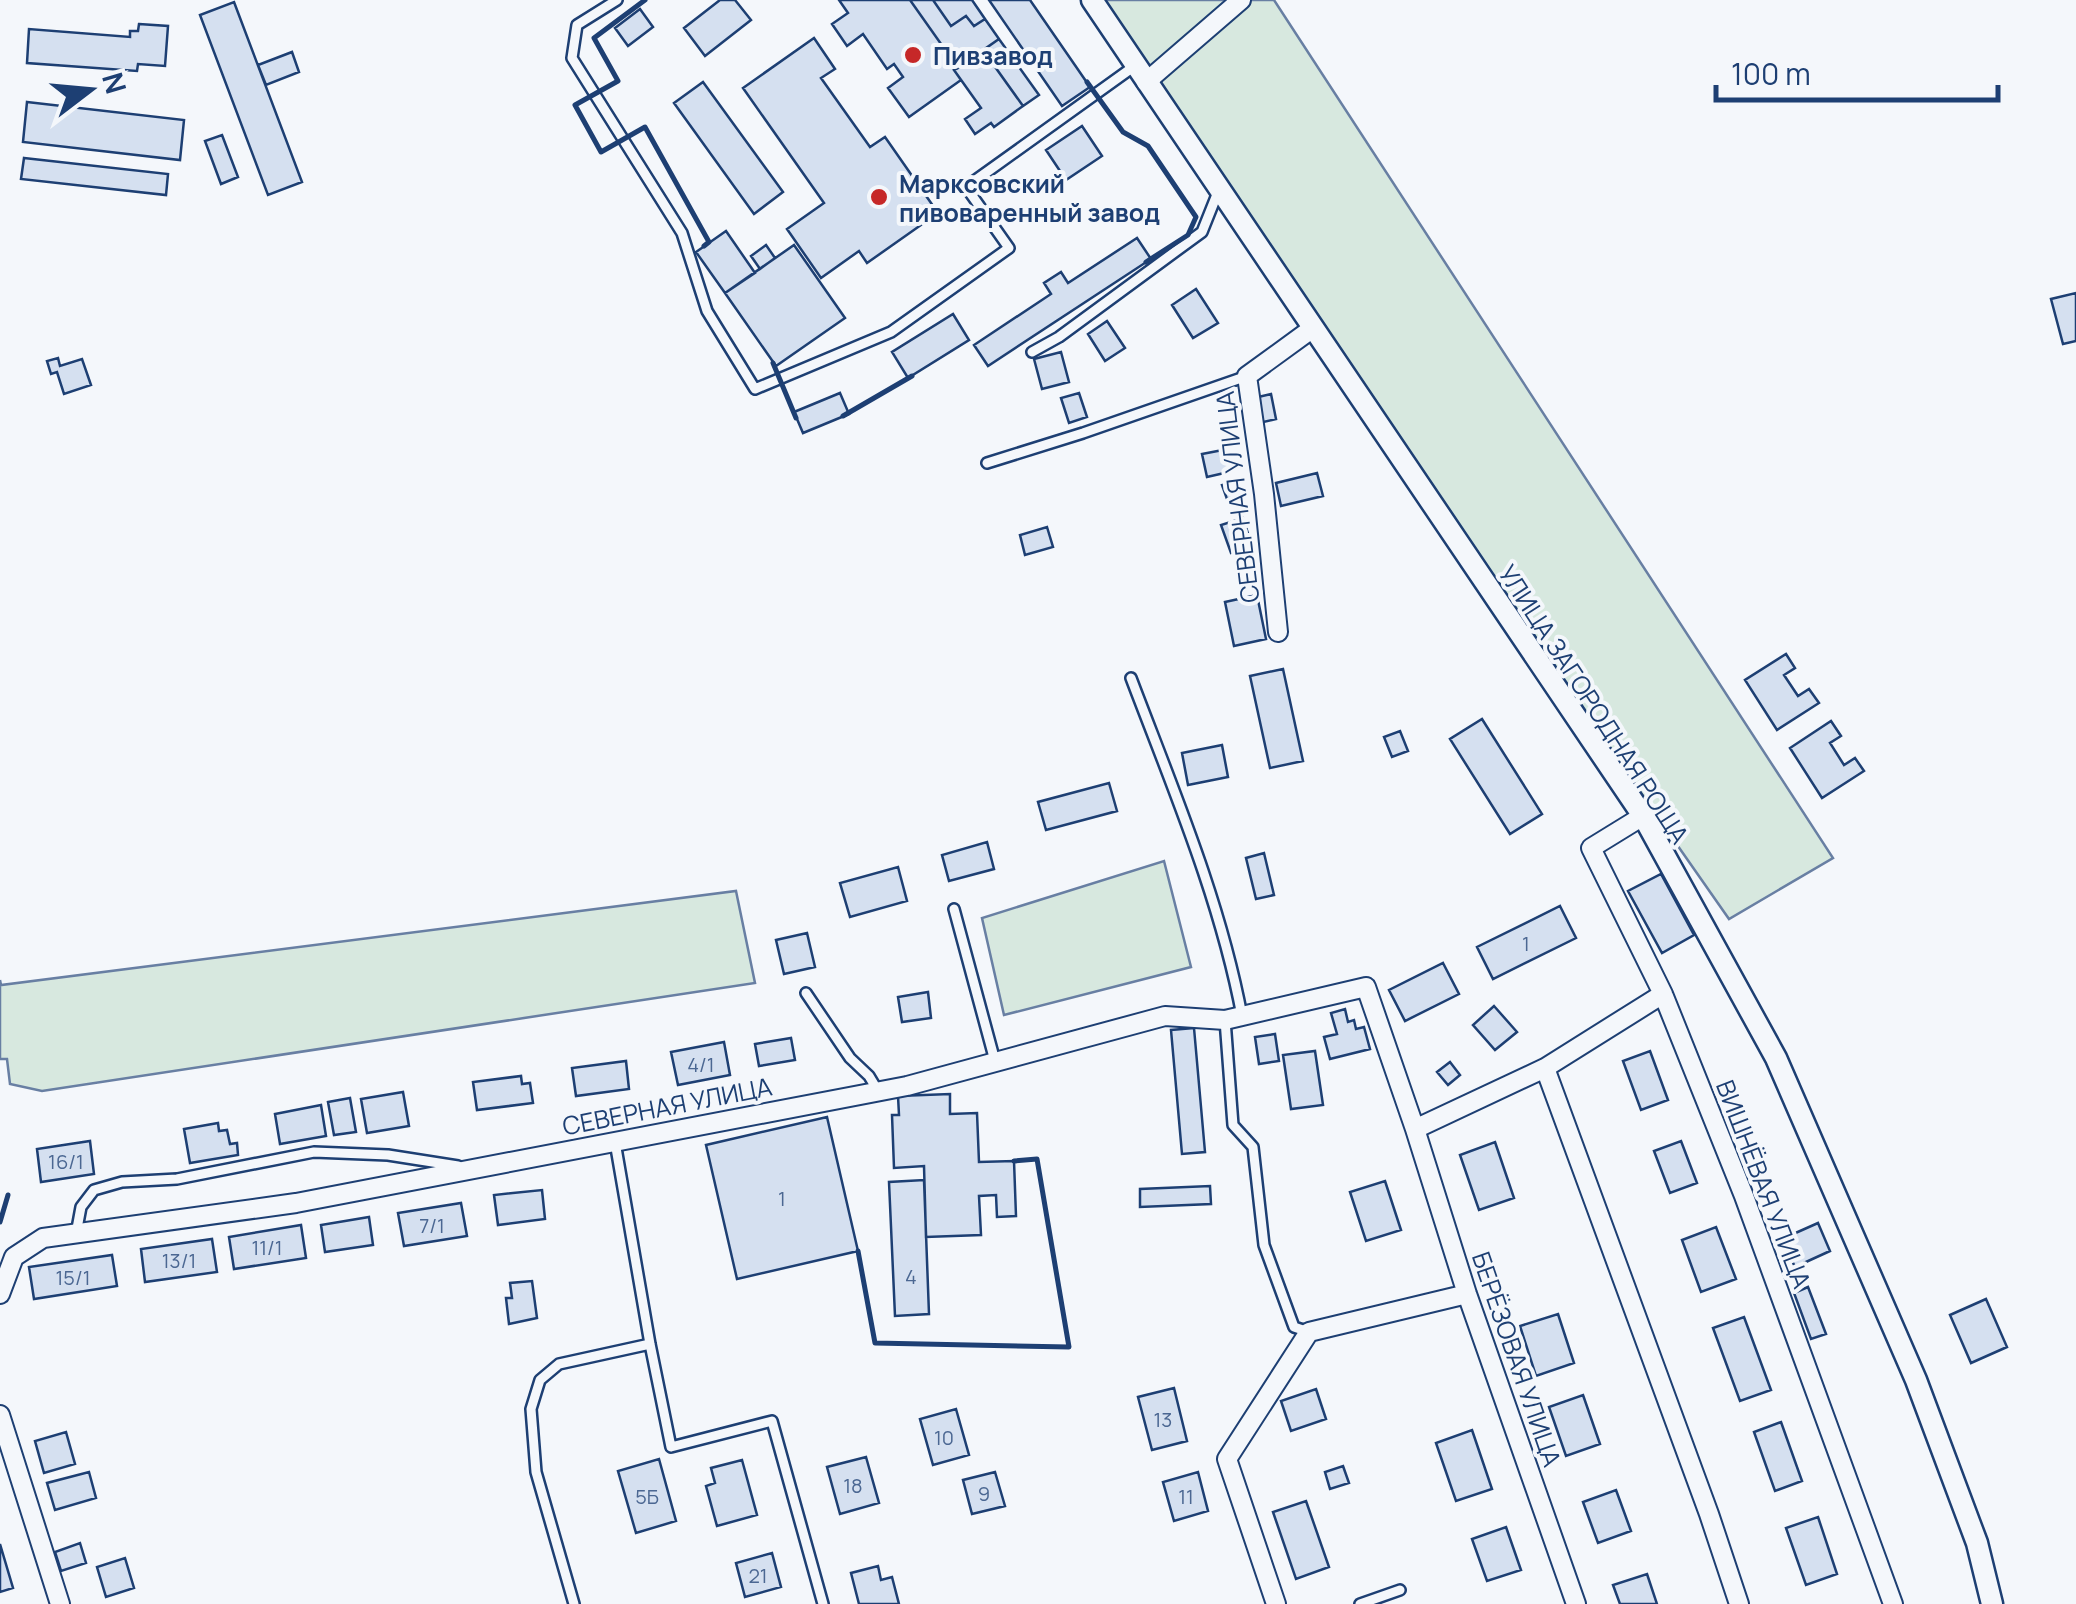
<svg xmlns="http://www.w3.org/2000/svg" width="2076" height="1604" viewBox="0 0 2076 1604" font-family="Manrope,sans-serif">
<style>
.green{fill:#d7e8df;stroke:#687fa3;stroke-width:2.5}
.building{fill:#d5e0f0;stroke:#1d3f73;stroke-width:2.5}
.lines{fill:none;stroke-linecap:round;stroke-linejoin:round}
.service-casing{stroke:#1d3f73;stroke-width:14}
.minor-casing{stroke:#1d3f73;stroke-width:22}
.tertiary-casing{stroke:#1d3f73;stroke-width:25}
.service{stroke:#f4f7fb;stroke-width:9}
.minor{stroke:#f4f7fb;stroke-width:18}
.tertiary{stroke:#f4f7fb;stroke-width:20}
.wall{stroke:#1d3f73;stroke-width:5}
.poi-dot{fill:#c62828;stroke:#f4f7fb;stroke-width:4}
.labels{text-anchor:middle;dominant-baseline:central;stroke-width:8;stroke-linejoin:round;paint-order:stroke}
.number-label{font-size:20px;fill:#4b6792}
.poi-label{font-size:25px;font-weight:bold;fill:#1d3f73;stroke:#f4f7fb;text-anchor:start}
.street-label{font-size:25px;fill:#1d3f73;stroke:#f4f7fb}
</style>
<rect width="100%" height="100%" fill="#f4f7fb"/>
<!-- green -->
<path class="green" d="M1092,0H1274L1833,858L1729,919L1233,210Z
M1164,861L1191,967L1004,1015L982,918Z
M736,891L755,983L42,1091L10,1084L7,1059H0V980L1,985Z"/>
<!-- building -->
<path class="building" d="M720,0H735L751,20L705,56L684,28Z
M839,0H910L958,68L954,70L961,80L909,117L888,88L903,77L894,64L887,69L863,34L847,46L832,24L848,13Z
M910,0H933L951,26L966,16L974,26L985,19L999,39L958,68Z
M933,0H972L985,19L974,26L966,16L951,26Z
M989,0H1030L1090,87L1062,106Z
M234,2L302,182L268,195L200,15Z
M640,9L653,27L628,46L615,28Z
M139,24L168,26L165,66L138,64L137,71L27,63L29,29L130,37V31H138Z
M814,38L835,69L821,78L870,147L885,137L938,213L867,263L859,251L821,278L787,229L824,203L743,88Z
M999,39L1039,95L1023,106L983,50Z
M983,50L1023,106L994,127L991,123L975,134L965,119L981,108L954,70Z
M292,52L299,72L266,85L258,65Z
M703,82L783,192L754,214L674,103Z
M27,102L184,120L180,160L23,142Z
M1082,126L1102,156L1066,180L1046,150Z
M222,135L238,177L221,184L205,141Z
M24,158L168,174L166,195L21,179Z
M726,231L755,273L725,293L696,252Z
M1137,238L1151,259L988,366L974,345L1051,294L1044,283L1061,272L1068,283Z
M766,245L775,258L760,269L751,256Z
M794,245L845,318L776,366L725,293Z
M1196,289L1218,323L1193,338L1172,305Z
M2076,293V341L2063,344L2051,299Z
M953,314L969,340L908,378L892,352Z
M1107,321L1125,348L1105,361L1088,334Z
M1061,352L1069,382L1042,389L1034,359Z
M58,358L60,366L82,359L91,385L64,394L57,372L51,374L47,361Z
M840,393L849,414L803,433L794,412Z
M1079,393L1087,417L1069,423L1061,398Z
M1271,394L1276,419L1259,423L1254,398Z
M1228,449L1233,471L1207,477L1202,454Z
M1317,473L1323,496L1281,506L1276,483Z
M1239,480L1243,495L1227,499L1222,485Z
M1243,518L1252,546L1231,553L1221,525Z
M1047,527L1053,547L1025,555L1020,535Z
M1257,595L1266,639L1234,646L1225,602Z
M1786,654L1795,668L1784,675L1798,696L1809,689L1819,703L1777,730L1745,680Z
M1283,669L1303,761L1270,768L1250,676Z
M1482,719L1542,814L1510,834L1450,739Z
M1831,721L1841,736L1830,743L1844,765L1855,758L1864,771L1822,798L1790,748Z
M1400,731L1408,751L1392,757L1384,737Z
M1222,745L1228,777L1188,785L1182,753Z
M1109,783L1117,811L1046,830L1038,802Z
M987,842L994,869L949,881L942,855Z
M1264,853L1274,895L1256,899L1246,858Z
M898,867L907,901L850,917L840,883Z
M1661,874L1694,935L1662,953L1628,891Z
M1560,906L1576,938L1493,979L1477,947Z
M807,933L815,967L784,974L776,940Z
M1443,963L1459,994L1405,1021L1389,990Z
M928,992L931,1018L902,1022L898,997Z
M1494,1006L1517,1032L1495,1050L1473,1025Z
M1345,1009L1348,1022L1354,1020L1356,1029L1364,1027L1370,1049L1330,1059L1324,1037L1337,1034L1331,1013Z
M1194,1028L1205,1152L1182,1154L1171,1030Z
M1275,1034L1279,1061L1259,1064L1255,1037Z
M791,1038L795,1060L759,1066L755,1044Z
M724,1042L730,1075L678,1085L671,1052Z
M1315,1051L1323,1105L1291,1109L1283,1055Z
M1650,1051L1668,1100L1641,1110L1623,1061Z
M626,1061L629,1089L576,1096L572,1068Z
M1450,1062L1460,1075L1448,1085L1437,1072Z
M521,1076L522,1084L530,1083L533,1103L477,1110L473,1082Z
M403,1092L409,1126L367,1133L361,1099Z
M950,1094V1114L977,1113L979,1162L1014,1161L1016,1216L997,1217L996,1195L979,1196L981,1235L926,1237L924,1166L894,1168L892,1115H899L898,1096Z
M350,1098L356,1132L334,1135L328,1102Z
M321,1105L326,1136L280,1144L275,1114Z
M827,1117L858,1251L737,1279L706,1145Z
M218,1123L219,1131L227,1130L230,1144L237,1143L238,1155L190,1163L184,1129Z
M90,1141L94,1174L41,1182L37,1149Z
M1681,1141L1697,1183L1670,1193L1654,1151Z
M1495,1142L1514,1198L1479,1210L1460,1155Z
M924,1180L929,1314L895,1316L889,1182Z
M1385,1181L1401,1230L1366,1241L1350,1192Z
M1210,1186L1211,1204L1140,1207V1189Z
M542,1190L545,1219L498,1225L494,1195Z
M461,1203L467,1236L404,1246L398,1213Z
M369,1217L373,1245L325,1252L321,1225Z
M1818,1223L1830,1251L1795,1267L1782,1239Z
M301,1225L306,1258L234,1269L229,1237Z
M1716,1227L1736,1279L1701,1292L1682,1240Z
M212,1239L217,1272L145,1282L141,1249Z
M112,1255L117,1286L34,1299L29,1267Z
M532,1281L537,1318L509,1324L506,1298H512L510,1283Z
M1808,1287L1826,1334L1811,1339L1794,1293Z
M1986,1299L2007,1347L1971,1363L1950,1315Z
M1558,1314L1574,1363L1536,1376L1520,1326Z
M1744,1317L1771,1390L1740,1401L1713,1328Z
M1174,1388L1187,1441L1152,1450L1138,1397Z
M1316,1389L1326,1419L1291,1431L1281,1401Z
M1583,1395L1600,1444L1566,1456L1549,1407Z
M956,1409L969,1455L933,1465L920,1419Z
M1781,1422L1802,1481L1775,1491L1754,1432Z
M1472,1430L1492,1489L1456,1501L1436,1443Z
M66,1432L75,1464L44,1473L35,1441Z
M866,1457L879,1503L840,1514L827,1467Z
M659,1459L676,1521L636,1533L618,1471Z
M742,1460L757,1515L717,1526L706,1486L715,1483L711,1468Z
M1343,1466L1349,1483L1330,1489L1325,1472Z
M89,1472L96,1498L55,1510L47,1483Z
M995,1472L1005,1506L972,1514L963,1480Z
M1198,1472L1208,1511L1174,1521L1163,1482Z
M1616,1490L1631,1531L1598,1543L1583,1502Z
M1306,1501L1329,1567L1296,1579L1273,1512Z
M1818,1517L1837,1574L1806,1585L1786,1528Z
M1506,1527L1521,1570L1487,1581L1472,1539Z
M80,1543L86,1563L61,1571L55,1552Z
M0,1544L13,1588L0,1592Z
M772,1553L781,1587L745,1597L736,1563Z
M125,1558L134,1588L106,1597L97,1567Z
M878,1566L881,1580L892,1577L899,1604H859L851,1573Z
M1647,1574L1657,1604H1620L1613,1585Z"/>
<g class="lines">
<!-- service casing -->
<g class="service-casing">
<path id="service" d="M617,0L577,25L572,58L682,233L707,311L755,389L891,332L1009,248L966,187L1136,65
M1032,352L1059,337L1202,232L1218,192
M987,463L1083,433L1247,376
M1131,678C1173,789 1220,899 1242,1016
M954,909L995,1061
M806,993L850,1058L869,1076L878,1091
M1225,1020L1233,1125L1253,1147L1264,1245L1294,1327L1309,1332
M615,1142L650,1344L671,1447L772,1421L823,1604
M76,1234L81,1207L94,1190L122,1182L177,1179L314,1152L388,1155L458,1166
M574,1604L536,1472L531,1409L540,1380L559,1364L650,1344
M1360,1604L1400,1590"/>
</g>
<!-- minor casing -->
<g class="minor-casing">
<path id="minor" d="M1146,82L1241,0
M1278,632L1264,494L1247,376L1313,328
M1643,816L1591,848L1663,994L1744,1196L1893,1604
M1545,1068L1709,1514L1739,1604
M1415,1129L1545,1068L1663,994
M0,1294L14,1257L43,1238L296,1203L907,1086L1165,1016L1225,1020L1366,987L1415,1129L1467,1294L1576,1604
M0,1415L60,1604
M1276,1604L1227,1459L1309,1332L1467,1294"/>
</g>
<!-- tertiary casing -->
<g class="tertiary-casing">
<path id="tertiary" d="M1092,0L1643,816L1776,1058L1916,1380L1977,1543L1992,1604"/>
</g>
<!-- service -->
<use href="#service" class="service"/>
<!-- minor -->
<use href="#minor" class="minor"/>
<!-- tertiary -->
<use href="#tertiary" class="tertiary"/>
<!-- wall -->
<path class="wall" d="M645,0L594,38L618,81L575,105L601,152L645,127L709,242L704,246
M1087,82L1123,132L1148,146L1196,217L1188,235L1146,262
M773,363L796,418
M843,416L912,376
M0,1222L8,1195
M858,1251L875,1343L1069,1347L1037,1159L1014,1161"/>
</g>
<!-- markers -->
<g class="poi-dot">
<circle cx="913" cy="55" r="10"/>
<circle cx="879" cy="197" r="10"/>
</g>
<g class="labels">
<!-- number labels -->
<g class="number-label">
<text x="1526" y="943">1</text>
<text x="701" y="1064">4/1</text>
<text x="66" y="1161">16/1</text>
<text x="782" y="1198">1</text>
<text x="432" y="1225">7/1</text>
<text x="267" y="1247">11/1</text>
<text x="179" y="1260">13/1</text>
<text x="911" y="1276">4</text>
<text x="73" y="1277">15/1</text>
<text x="1163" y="1419">13</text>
<text x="944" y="1437">10</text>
<text x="853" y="1485">18</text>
<text x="984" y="1493">9</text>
<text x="647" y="1496">5Б</text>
<text x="1186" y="1496">11</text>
<text x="758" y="1575">21</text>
</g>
<!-- poi labels -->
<g class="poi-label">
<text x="933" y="55">Пивзавод</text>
<text x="899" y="183">Марксовский<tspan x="899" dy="29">пивоваренный завод</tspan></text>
</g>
<!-- street labels -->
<g class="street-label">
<text transform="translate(1237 497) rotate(-97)">СЕВЕРНАЯ УЛИЦА</text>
<text transform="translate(1594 704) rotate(57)">УЛИЦА ЗАГОРОДНАЯ РОЩА</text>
<text transform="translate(667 1106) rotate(-11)">СЕВЕРНАЯ УЛИЦА</text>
<text transform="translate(1764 1184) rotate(69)">ВИШНЁВАЯ УЛИЦА</text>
<text transform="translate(1517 1359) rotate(71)">БЕРЁЗОВАЯ УЛИЦА</text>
</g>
</g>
<!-- north arrow -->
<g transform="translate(90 90) rotate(74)" stroke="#f4f7fb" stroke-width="8" paint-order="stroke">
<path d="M0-8L18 38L0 25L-18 38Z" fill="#1d3f73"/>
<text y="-15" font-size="28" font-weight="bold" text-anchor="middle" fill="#1d3f73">N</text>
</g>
<!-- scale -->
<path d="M1716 85v15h282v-15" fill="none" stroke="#1d3f73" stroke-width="5"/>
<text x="1731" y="85" font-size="30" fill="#1d3f73" stroke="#f4f7fb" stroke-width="8" paint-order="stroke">100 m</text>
</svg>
